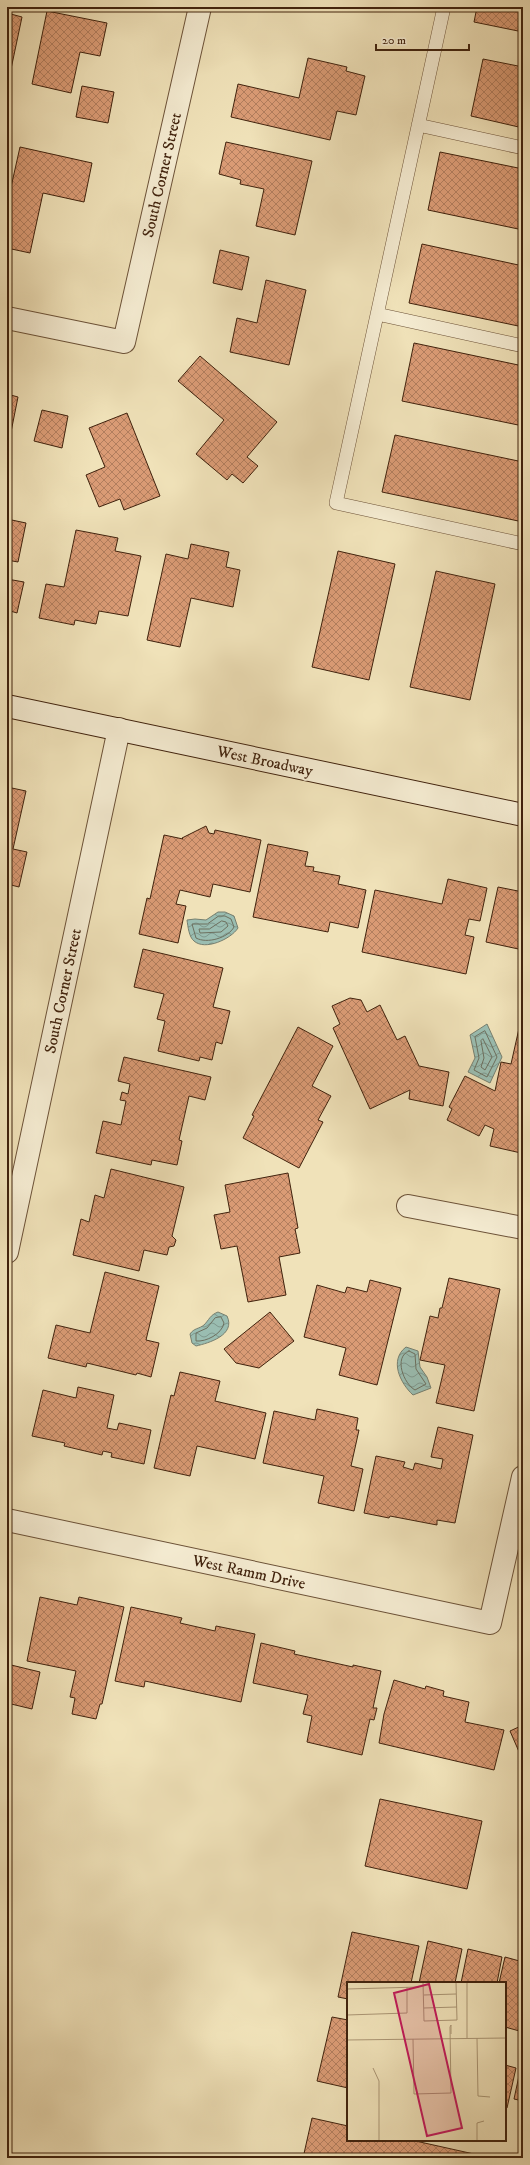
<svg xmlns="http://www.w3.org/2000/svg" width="530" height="2165" viewBox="0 0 530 2165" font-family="'IM FELL DW Pica',serif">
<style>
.water{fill:url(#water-waves);stroke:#767f6f}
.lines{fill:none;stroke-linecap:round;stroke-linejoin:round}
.shore{stroke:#6d705f;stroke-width:1}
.building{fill:url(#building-cross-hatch);stroke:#40220d}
.service-casing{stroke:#6c5238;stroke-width:14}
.minor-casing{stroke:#6c5238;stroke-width:24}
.secondary-casing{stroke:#40220d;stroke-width:24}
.service{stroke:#f5ecd2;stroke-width:13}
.minor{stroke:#f5ecd2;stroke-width:22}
.secondary{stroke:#f5ecd2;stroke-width:22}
.labels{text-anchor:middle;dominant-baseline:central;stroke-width:4;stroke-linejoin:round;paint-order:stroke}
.street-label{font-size:16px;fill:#40220d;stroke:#f5ecd2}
.inset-road{fill:none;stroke:#aa9574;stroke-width:1}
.view{fill:#c2185b;fill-opacity:0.15;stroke:#c2185b;stroke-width:2}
.inset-edge{fill:none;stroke:#40220d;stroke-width:2}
</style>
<defs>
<pattern id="water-waves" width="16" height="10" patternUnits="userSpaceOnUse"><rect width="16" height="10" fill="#9abdb1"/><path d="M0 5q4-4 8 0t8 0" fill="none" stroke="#7f998e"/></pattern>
<pattern id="building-cross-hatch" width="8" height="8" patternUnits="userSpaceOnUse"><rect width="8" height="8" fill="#da9b75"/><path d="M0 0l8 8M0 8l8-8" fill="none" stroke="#b27e5e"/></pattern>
</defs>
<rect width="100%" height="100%" fill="#f0e2b9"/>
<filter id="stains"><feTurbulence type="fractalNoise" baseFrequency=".005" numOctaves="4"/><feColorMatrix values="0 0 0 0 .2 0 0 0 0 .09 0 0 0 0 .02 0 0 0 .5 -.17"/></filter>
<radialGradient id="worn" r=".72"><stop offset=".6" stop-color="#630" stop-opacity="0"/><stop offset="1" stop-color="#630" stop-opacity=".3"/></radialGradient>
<!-- water -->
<path class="water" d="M218,912H225L234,916L238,928C231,939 205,951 194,941C189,937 188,927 187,920L195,919L206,920Z
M487,1024L502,1057L490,1083L468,1072L475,1058L470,1035Z
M218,1312L227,1316C236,1335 209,1343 196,1346L192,1343L190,1334C194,1328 199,1329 204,1325C209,1320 210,1315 218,1312Z
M406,1347L418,1351L420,1367L427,1377L431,1388L413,1395C400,1383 389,1360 406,1347Z"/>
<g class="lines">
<!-- shore -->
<path class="shore" d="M219,916H225L231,919L234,927C228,938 207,944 196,938L192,924H207Z
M222,921L226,922L228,926L221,932L200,933L199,929H209Z
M485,1031L497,1057L487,1077L474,1070L479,1058L475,1037Z
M483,1039L492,1057L485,1070L481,1067L484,1058L481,1041Z
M221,1317L224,1323C222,1334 206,1342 196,1341V1333L207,1328L215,1318Z
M409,1351L415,1354L416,1369L426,1384L415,1390C404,1384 393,1357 409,1351Z"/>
</g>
<!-- building -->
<path class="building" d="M477,7H523V32L474,22Z
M47,11L107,23L100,56L80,52L71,93L32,84Z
M7,13L22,17L7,88Z
M308,58L347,67L346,71L365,76L356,115L337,111L330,140L231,117L238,84L299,98Z
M483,59L523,67V128L471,116Z
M82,86L114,92L108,123L76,117Z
M226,142L312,161L295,235L256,226L264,189L240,184L241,180L219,174Z
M20,147L92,163L84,202L43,193L30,253L7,248V205Z
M440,152L523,169V230L428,210Z
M422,244L523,266V327L409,303Z
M220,250L249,257L242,290L213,283Z
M266,280L306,290L289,365L230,352L237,318L257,323Z
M414,343L523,366V426L402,401Z
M200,356L277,422L247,457L258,466L243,483L232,474L227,480L196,454L224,420L178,381Z
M7,394L18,397L7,452Z
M42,410L68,416L62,448L34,441Z
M127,413L160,496L124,510L120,499L99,507L86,475L105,467L89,428Z
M395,435L523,462V522L382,492Z
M7,519L26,523L18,562L7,560Z
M76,530L118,538L115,551L141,556L128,616L99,611L96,624L75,620L74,625L39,618L46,584L64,587Z
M191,544L229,552L226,567L240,570L233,607L191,598L180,647L147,640L166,554L188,559Z
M338,551L395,564L369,680L312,667Z
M436,571L495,584L470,700L410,687Z
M7,579L24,582L17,613L7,610Z
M7,787L26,791L13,849L27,852L19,887L7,884Z
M206,826L209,833L214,834L215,830L261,840L250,892L213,884L210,897L180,890L176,904L186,906L178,943L139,934L147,898L150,899L164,835L183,839L182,838Z
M268,844L308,852L305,866L314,867L313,871L340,876L338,884L366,890L358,928L330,922L328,932L253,917Z
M448,879L487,888L480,921L469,919L465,935L474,937L466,974L362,952L375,890L442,904Z
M498,887L523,892V950L486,942Z
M143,949L223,968L213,1007L230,1011L222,1044L216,1042L212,1060L200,1057L199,1061L158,1051L165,1021L157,1019L164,994L134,987Z
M350,998L361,1000L367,1012L380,1005L397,1040L405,1036L419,1066L449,1072L443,1106L409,1099L410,1090L370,1109L333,1028L340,1024L332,1006Z
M520,1024L523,1025V1144L521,1153L490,1146L494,1129L485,1125L479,1136L447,1120L452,1109L449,1107L465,1076L495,1091L501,1062L511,1064Z
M298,1027L333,1046L312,1086L331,1096L318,1120L323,1122L299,1168L243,1138L254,1116L252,1115Z
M124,1057L211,1077L205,1100L189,1096L179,1140L182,1141L177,1165L152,1160L151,1165L96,1153L103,1121L121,1125L126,1101L120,1100L122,1092L128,1094L130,1084L118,1081Z
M111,1169L184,1187L172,1236L176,1240L174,1246L169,1247L167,1255L144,1250L139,1271L73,1255L81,1219L89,1222L95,1195L104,1198Z
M288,1173L298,1228L295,1229L300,1253L279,1257L286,1295L248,1302L237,1246L221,1249L214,1215L230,1212L225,1185Z
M105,1272L159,1286L146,1340L159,1343L151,1377L137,1373L136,1375L87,1363L86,1367L48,1358L56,1325L90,1333Z
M449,1278L500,1289L474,1411L436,1403L445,1365L420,1360L430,1316L438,1318L440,1308H442Z
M370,1280L401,1288L377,1385L339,1375L346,1348L304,1337L317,1285L345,1293L347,1287L367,1292Z
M270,1312L294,1341L259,1368L236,1363L224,1349Z
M180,1372L220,1381L215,1401L266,1413L255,1459L197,1446L190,1476L154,1468L171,1395L174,1396Z
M78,1387L114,1395L107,1428L117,1430L119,1423L151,1430L144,1464L111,1457L112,1453L103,1451L102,1455L64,1446L65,1443L32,1436L43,1390L76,1398Z
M317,1409L358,1418L356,1430H359L351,1466L363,1469L354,1511L318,1503L324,1476L263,1463L274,1411L315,1420Z
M438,1427L473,1435L455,1523L437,1520V1525L390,1516L389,1518L364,1513L376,1456L405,1462L403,1467L413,1470L415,1463L441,1469L443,1459L431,1457Z
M7,1590L11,1591L7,1608Z
M40,1597L77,1605L79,1597L124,1607L102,1704H100L96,1719L72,1714L75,1698L70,1697L76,1671L27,1661Z
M131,1607L182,1618L180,1623L215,1631L216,1626L255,1634L241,1702L145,1681L144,1687L115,1681Z
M261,1643L295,1651L294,1654L353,1667V1665L381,1671L373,1708H377L374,1720L370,1719L362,1755L307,1742L312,1716L303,1714L308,1695L253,1683Z
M7,1664L40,1672L32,1709L7,1703Z
M394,1680L425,1689L426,1686L444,1691L443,1696L469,1702L465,1722L504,1730L494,1770L379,1743L384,1714Z
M523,1725V1761L510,1731Z
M380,1799L482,1821L467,1889L365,1866Z
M352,1932L419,1946L411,1983H348V1999L338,1997Z
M428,1941L462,1949L455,1983H419Z
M468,1949L502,1957L497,1983H461Z
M505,1957L523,1962V2032L505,2027V1983H499Z
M332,2017L348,2020V2088L317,2081Z
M505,2065L516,2068L507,2108H505Z
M520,2071H523V2101L514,2099Z
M312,2118L348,2126V2140H411L492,2158H303Z"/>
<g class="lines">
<!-- service casing -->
<g class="service-casing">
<path id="service" d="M444,7L336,503L523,544
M418,125L523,148
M377,314L523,346"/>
</g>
<!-- minor casing -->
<g class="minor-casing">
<path id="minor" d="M7,318L124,342L200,7
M408,1206L523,1228
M7,1252L119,729
M7,1520L490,1623L523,1477"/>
</g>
<!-- secondary casing -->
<g class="secondary-casing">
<path id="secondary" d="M7,706L523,815"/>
</g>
<!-- service -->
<use href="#service" class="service"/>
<!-- minor -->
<use href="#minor" class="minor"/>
<!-- secondary -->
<use href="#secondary" class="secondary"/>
</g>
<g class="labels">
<!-- street labels -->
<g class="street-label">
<text transform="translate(162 175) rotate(-77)">South Corner Street</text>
<text transform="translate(265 761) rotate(12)">West Broadway</text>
<text transform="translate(63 991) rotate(-78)">South Corner Street</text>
<text transform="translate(249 1572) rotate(12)">West Ramm Drive</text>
</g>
</g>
<!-- overview -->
<g transform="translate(347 1982)">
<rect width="159" height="159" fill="#f0e2b9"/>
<path class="inset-road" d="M76,0L77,39L110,38L109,0M0,7L72,5M77,13L109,12M77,26L110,25M0,33L60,31V5M120,56V0M130,56L131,114L143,115M66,57L67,112L104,111L103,45L104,43V52M0,58L159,56M26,86L32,99V159M130,159V141L137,139"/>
<path class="view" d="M82,2L115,146L80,154L47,11Z"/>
<rect width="159" height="159" class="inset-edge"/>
</g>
<!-- margin -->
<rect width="530" height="2165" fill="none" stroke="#f0e2b9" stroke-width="24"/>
<rect x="8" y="8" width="514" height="2149" fill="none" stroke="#40220d" stroke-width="2"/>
<rect x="12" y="12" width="506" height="2141" fill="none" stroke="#40220d"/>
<!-- scale -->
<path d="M376 44v6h93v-6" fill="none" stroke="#40220d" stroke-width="2"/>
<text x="382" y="44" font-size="12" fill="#40220d" stroke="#f5ecd2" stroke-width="3" paint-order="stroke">20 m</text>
<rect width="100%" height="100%" filter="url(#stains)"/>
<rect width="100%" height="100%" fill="url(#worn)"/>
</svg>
